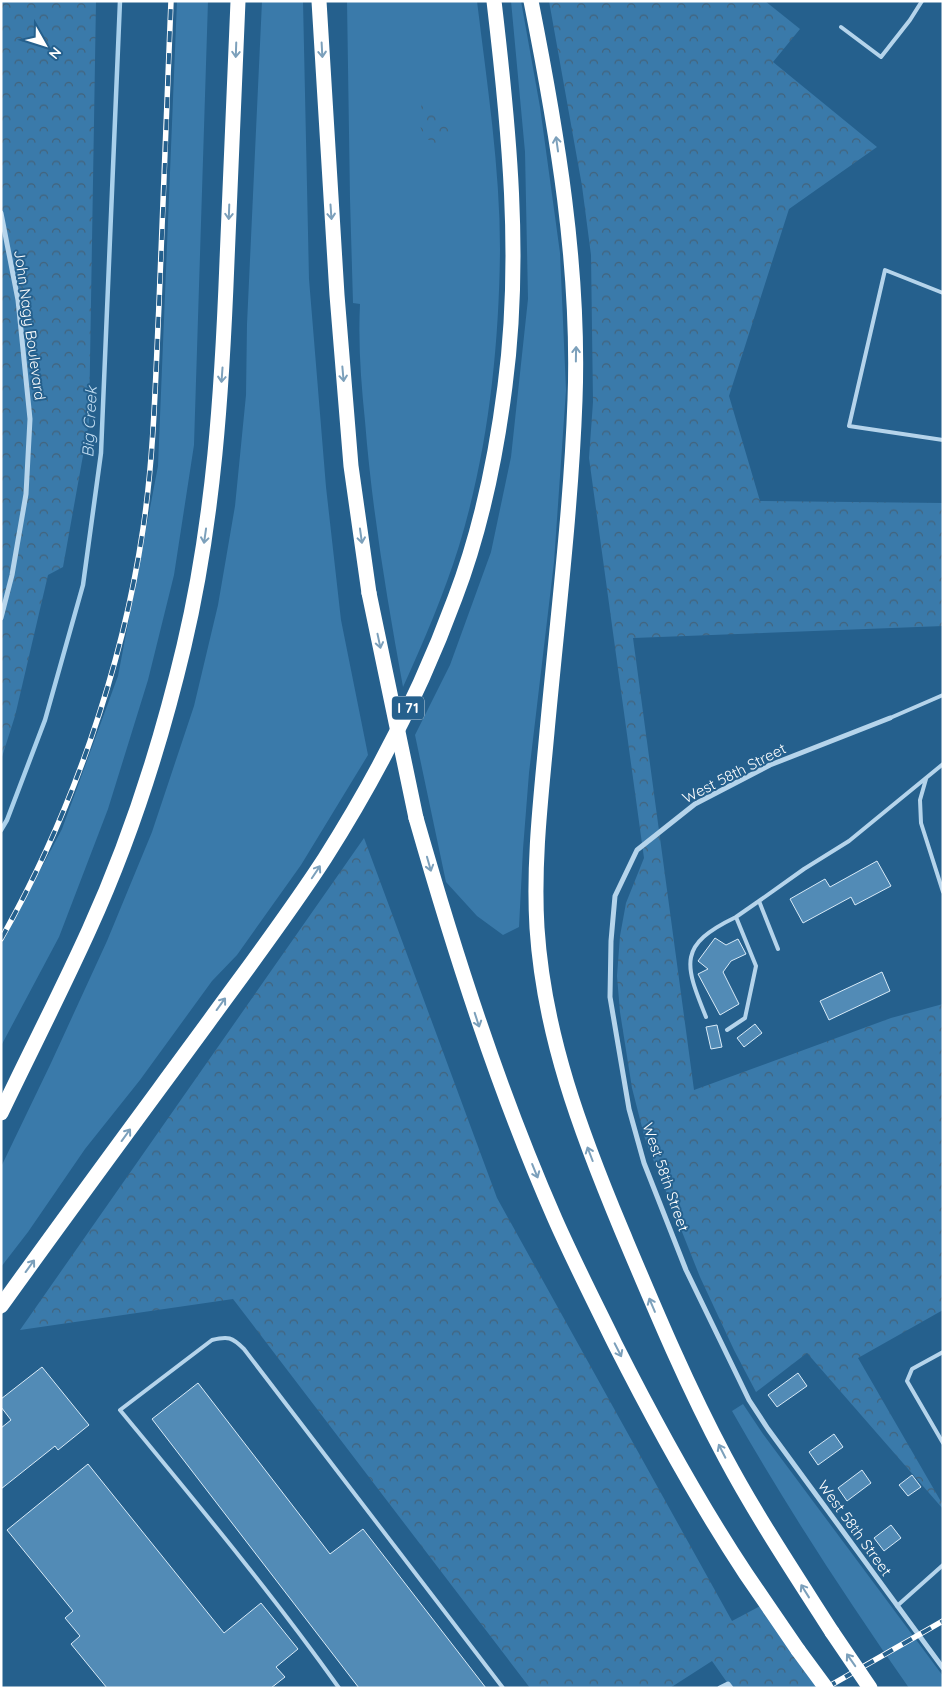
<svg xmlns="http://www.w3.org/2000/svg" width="944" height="1689" viewBox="0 0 944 1689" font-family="Quicksand,sans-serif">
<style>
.green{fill:#3a7aaa}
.forest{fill:url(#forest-crowns)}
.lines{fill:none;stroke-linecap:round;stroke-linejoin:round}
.stream{stroke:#a9d0eb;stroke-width:4.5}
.building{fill:#528bb6;stroke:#d9ebf8}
.service{stroke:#b5d4eb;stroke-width:4}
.minor{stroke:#b5d4eb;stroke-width:5}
.motorway{stroke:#fff;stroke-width:15}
.rail-casing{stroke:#fff;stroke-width:5.5}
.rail{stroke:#25608d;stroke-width:4;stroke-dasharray:11;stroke-linecap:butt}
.motorway-bridge{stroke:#fff;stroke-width:15}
.oneway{stroke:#7ca0bb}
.labels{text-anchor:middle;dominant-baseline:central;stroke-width:4;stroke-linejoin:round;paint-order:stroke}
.shield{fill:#25608d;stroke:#becfdd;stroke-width:1}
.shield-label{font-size:14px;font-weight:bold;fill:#fff}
.street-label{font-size:15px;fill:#fff;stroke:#25608d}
.water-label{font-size:16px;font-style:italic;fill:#c1ddf2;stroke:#25608d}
</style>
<defs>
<pattern id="forest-crowns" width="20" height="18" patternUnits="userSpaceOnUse" patternTransform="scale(1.25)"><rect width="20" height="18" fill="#3a7aaa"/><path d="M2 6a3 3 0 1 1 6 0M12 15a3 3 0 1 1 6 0" fill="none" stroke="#43637b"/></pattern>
</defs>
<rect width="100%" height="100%" fill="#25608d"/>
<!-- green -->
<path class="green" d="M177,1H208L194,445L174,575L148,680L108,809L59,937L1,1046V944L62,829L118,676L158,466Z
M262,1H303L309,279L326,487L341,620L368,755L301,865L237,955L212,981L140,1080L85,1149L28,1232L1,1267V1167L51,1063L107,941L152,832L194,706L218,605L235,506L246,395L247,324Z
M347,1H477C487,84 500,167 500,250C499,349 488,451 459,546C444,594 424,641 403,687C387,599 372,510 365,421C361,382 358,343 360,304L353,303L350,199Z
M511,1H521L540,107L560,253L566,390L554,562L529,773L523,849L519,927L503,935L477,916L446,882L415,735L450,665L491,552L511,457L528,299L525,152Z
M743,1404L763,1434L943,1676V1688H909C846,1598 786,1506 732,1411Z"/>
<!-- forest -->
<path class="forest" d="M1,1H96L89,422L63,567L48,575L15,716L1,760Z
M549,1H765L800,29L773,62L877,147L789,209L729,396L760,501L943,503V626L633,638L694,1090L891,1018L943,1004V1310L858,1358L943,1505V1509L807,1353L756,1392L734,1350L700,1277L645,1139L632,1088L620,1012L617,976L620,936L626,903L644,858L589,458L593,402L591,255L582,186Z
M435,100L452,136C451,138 450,142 448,143C441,149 427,141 423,134C418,125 420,112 422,102Z
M364,838L497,1198L732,1621L766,1603L826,1688H731L712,1661L670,1688H530L233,1299L20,1330Z"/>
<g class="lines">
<!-- stream -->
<path class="stream" d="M1,830L7,820L45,720L83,585L101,453L120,1"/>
</g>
<!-- building -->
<path class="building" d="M877,861L891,886L855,905L851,897L803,923L790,899L825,879L830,887Z
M715,938L726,945L738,939L746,954L731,961L723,972L739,1004L720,1015L698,974L708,969L698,961Z
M882,972L890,991L829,1020L820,1001Z
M755,1024L762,1033L744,1047L737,1038Z
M717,1025L722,1047L711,1049L706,1027Z
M42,1367L89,1425L58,1450L55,1446L1,1489V1428L11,1420L1,1407V1399Z
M798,1373L807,1386L777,1407L768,1395Z
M198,1383L330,1554L363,1529L486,1688H359L152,1419Z
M834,1434L843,1447L818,1465L809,1452Z
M88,1464L224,1633L261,1603L298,1649L276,1667L285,1677L271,1688H107L71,1644L80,1636L65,1618L73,1611L7,1530Z
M862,1470L871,1483L847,1501L838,1488Z
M912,1475L921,1487L908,1496L899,1485Z
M891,1525L901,1538L884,1551L874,1538Z"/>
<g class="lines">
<!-- service -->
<path class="service" d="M841,27L881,57L910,20L922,1
M943,293L885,270L849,426L943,440
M890,718L943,695
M926,779L920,800L921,823L943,892
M778,949L759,901L804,869L849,841L943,764
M706,1017C684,963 678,945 736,917
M727,1030L745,1018L756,966L736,917L759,901
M943,1352L912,1369L907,1381L943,1443
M897,1606L943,1565
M339,1688C271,1592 195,1501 120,1410L212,1340C228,1336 232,1337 244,1349L503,1688"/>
<!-- minor -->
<path class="minor" d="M1,213L18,300L30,419L26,494L12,575L1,618
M890,718L770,765L695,804L637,850L615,896L611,941L610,997L629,1109L644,1163L686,1270L749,1400L768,1429L943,1668
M720,1688L728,1684L731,1688"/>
<!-- motorway -->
<path class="motorway" d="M319,1L337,295L351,466L369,593
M531,1C557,132 580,266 575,400C571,511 557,622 547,732C541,797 533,863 537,928C544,1035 581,1133 622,1231C654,1307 686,1384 725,1457C757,1517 795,1574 832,1632
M416,818C455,954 498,1089 555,1219C574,1262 595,1303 615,1344C655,1423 697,1500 746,1574C763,1599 781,1625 798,1650
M1,1113C30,1052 61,992 89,930C130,840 161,743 184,646C214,519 222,391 227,261C231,175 234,88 238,1
M1,1306C69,1211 138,1118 207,1024C247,969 288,915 325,858C377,776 422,688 455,598C481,530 496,457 505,386C522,258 509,128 494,1"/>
<!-- rail casing -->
<g class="rail-casing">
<path id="rail" d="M1,939C71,815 122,670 143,529C153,462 155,394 158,326C163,218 167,110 171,1
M826,1688L943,1621"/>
</g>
<!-- rail -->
<use href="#rail" class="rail"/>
<!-- motorway-bridge -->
<path class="motorway-bridge" d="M369,593L416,818
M832,1632L870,1688
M798,1650L826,1688"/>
</g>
<!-- one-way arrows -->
<defs><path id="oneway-shaft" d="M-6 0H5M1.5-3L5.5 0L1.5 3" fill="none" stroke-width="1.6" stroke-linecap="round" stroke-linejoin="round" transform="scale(1.25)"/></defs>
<g class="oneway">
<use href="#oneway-shaft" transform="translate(236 50) rotate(92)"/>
<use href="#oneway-shaft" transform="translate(322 50) rotate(87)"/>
<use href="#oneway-shaft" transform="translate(557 144) rotate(-98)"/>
<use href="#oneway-shaft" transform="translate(229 212) rotate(92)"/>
<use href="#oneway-shaft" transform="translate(331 212) rotate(86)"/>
<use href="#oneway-shaft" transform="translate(576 354) rotate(-89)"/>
<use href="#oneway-shaft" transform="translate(343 374) rotate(85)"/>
<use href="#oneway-shaft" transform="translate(222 375) rotate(94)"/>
<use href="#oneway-shaft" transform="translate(205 536) rotate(98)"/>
<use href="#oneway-shaft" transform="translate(361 536) rotate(82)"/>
<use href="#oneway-shaft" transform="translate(379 641) rotate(78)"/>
<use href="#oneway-shaft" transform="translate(429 864) rotate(74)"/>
<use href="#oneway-shaft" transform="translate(316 872) rotate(-56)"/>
<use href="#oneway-shaft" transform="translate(221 1004) rotate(-54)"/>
<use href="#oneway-shaft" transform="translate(477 1020) rotate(72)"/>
<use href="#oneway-shaft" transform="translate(126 1135) rotate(-54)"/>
<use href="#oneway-shaft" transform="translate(590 1154) rotate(-111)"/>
<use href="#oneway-shaft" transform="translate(535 1171) rotate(68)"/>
<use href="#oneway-shaft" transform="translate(30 1266) rotate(-54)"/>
<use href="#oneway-shaft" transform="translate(652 1305) rotate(-113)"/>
<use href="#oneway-shaft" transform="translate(618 1350) rotate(63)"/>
<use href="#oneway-shaft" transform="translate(722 1451) rotate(-117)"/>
<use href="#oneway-shaft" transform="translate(805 1591) rotate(-122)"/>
<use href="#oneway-shaft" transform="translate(851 1660) rotate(-125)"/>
</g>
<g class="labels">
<!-- shield labels -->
<rect class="shield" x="392" y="696.5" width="32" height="23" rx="4"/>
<g class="shield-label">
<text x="408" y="708">I 71</text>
</g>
<!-- street labels -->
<g class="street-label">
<text transform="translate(30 325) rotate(82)">John Nagy Boulevard</text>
<text transform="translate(734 773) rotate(-27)">West 58th Street</text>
<text transform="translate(666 1177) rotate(71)">West 58th Street</text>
<text transform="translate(855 1528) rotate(54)">West 58th Street</text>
</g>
<!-- water labels -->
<g class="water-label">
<text transform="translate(89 422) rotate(-87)">Big Creek</text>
</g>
</g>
<!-- border -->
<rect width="944" height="1689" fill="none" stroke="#ffffff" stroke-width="5"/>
<!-- north arrow -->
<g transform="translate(45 45) rotate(129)" stroke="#25608d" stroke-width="4" paint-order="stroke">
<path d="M0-4L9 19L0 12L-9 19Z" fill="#ffffff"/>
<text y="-8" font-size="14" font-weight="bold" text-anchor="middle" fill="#ffffff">N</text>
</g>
</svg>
